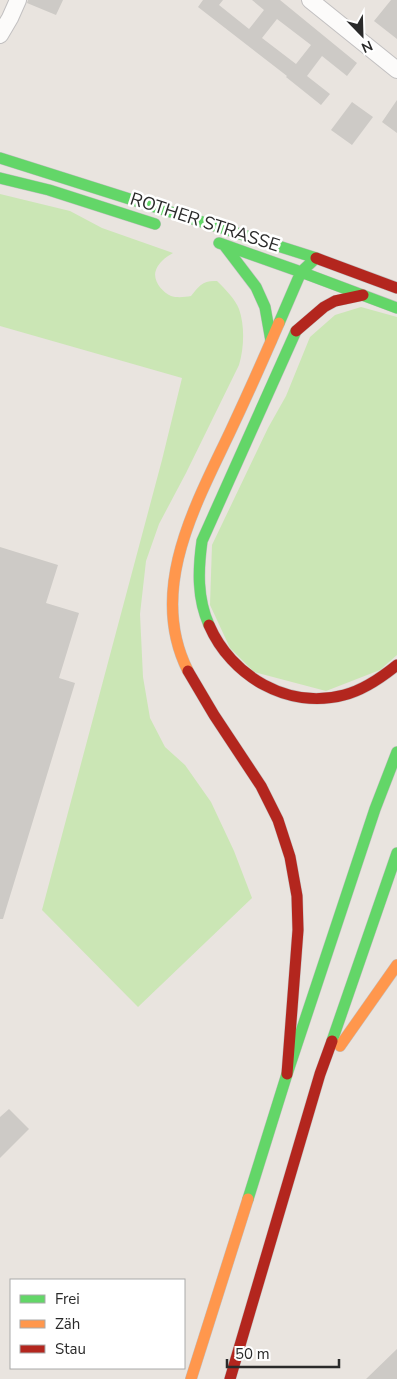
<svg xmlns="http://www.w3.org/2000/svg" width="397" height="1379" viewBox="0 0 397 1379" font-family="'Nunito Sans',sans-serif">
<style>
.green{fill:#cbe6b5}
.building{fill:#cdcac6;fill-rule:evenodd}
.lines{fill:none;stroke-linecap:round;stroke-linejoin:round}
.street-casing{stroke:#c2c0c1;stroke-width:18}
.fast-casing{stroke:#c2c0c1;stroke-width:12}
.slow-casing{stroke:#c2c0c1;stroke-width:12}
.jam-casing{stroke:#c2c0c1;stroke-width:12}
.street{stroke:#fcfbfa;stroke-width:16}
.fast{stroke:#63d668;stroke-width:11}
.slow{stroke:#ff974d;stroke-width:11}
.jam{stroke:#b3261e;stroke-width:11}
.labels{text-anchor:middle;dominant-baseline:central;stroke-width:5;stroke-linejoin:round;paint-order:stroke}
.street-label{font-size:18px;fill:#2a2a2a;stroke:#fff}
</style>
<rect width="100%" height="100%" fill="#e9e4df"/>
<!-- green -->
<path class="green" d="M0,194L70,211L102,228L173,253C166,257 159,262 156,270C152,280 162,292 171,296C177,298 185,297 191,296C199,286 203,280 217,281C225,289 235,299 239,309C245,326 244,348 239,365L186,473L159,524L146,561L140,614L143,677L150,718L165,747L185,765L211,802L234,851L252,898L138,1007L42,910L162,460L182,378L0,326Z
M361,307L397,317V655L380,670L326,691L254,672L230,648L210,605L212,545L268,428L286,396L310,337L335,315Z"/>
<!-- building -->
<path class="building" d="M28,0H63L56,15L27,3Z
M203,0H223L219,5L249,29L264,10L252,0H280L357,63L347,76L322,56L307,76L330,94L321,105L286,77L287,76L198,7ZM277,19L311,45L296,64L262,38Z
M391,0H397V39L374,21Z
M397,100V133L382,122Z
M352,102L373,117L352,145L331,130Z
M0,547L58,565L46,603L79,613L59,678L75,683L3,919H0Z
M9,1109L29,1129L0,1158V1117Z
M397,1349V1379H366Z"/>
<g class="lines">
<!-- street casing -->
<g class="street-casing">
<path id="street" d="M310,0L397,70
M0,35L10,18L18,0"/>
</g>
<!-- fast casing -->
<g class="fast-casing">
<path id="fast" d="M0,158L316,258
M0,178L49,190L155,224
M219,243L301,272
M224,245L256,287L265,307L271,341
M301,272L397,308
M279,323L301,272L316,258
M209,625C197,598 198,570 202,541L296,331
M332,1041L397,853
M248,1199L287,1074L375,809L397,752"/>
</g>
<!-- slow casing -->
<g class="slow-casing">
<path id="slow" d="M188,671C147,590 196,504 230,432C247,396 263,360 279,323
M340,1046L397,965
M191,1379L248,1199"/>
</g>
<!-- jam casing -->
<g class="jam-casing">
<path id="jam" d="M316,258L397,288
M296,331L324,307L335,301L363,295
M209,625C231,676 288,710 344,695C364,690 381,678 397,665
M188,671L214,715L261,786L278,820L290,857L297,896L298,930L287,1074
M230,1379L320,1074L332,1041"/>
</g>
<!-- street -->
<use href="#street" class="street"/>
<!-- fast -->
<use href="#fast" class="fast"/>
<!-- slow -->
<use href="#slow" class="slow"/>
<!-- jam -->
<use href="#jam" class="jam"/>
</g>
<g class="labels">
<!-- street labels -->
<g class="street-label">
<text transform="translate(205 222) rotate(18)">ROTHER STRASSE</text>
</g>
</g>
<!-- legend -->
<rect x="10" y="1279" width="175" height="90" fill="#ffffff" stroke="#aaaaaa"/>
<rect x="20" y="1295" width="25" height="8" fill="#63d668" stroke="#aaaaaa"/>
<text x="55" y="1304" font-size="15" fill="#2a2a2a">Frei</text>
<rect x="20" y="1320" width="25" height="8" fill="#ff974d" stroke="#aaaaaa"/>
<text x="55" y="1329" font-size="15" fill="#2a2a2a">Zäh</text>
<rect x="20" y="1345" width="25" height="8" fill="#b3261e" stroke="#aaaaaa"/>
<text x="55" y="1354" font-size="15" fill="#2a2a2a">Stau</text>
<!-- north arrow -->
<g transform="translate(362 35) rotate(157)" stroke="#ffffff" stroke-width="4" paint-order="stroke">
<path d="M0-4L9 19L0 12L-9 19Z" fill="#2a2a2a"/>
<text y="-8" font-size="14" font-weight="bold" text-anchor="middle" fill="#2a2a2a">N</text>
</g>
<!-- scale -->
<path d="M227 1359v8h112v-8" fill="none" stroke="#2a2a2a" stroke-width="2.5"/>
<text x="235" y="1359" font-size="15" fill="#2a2a2a" stroke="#ffffff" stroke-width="4" paint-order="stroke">50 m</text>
</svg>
